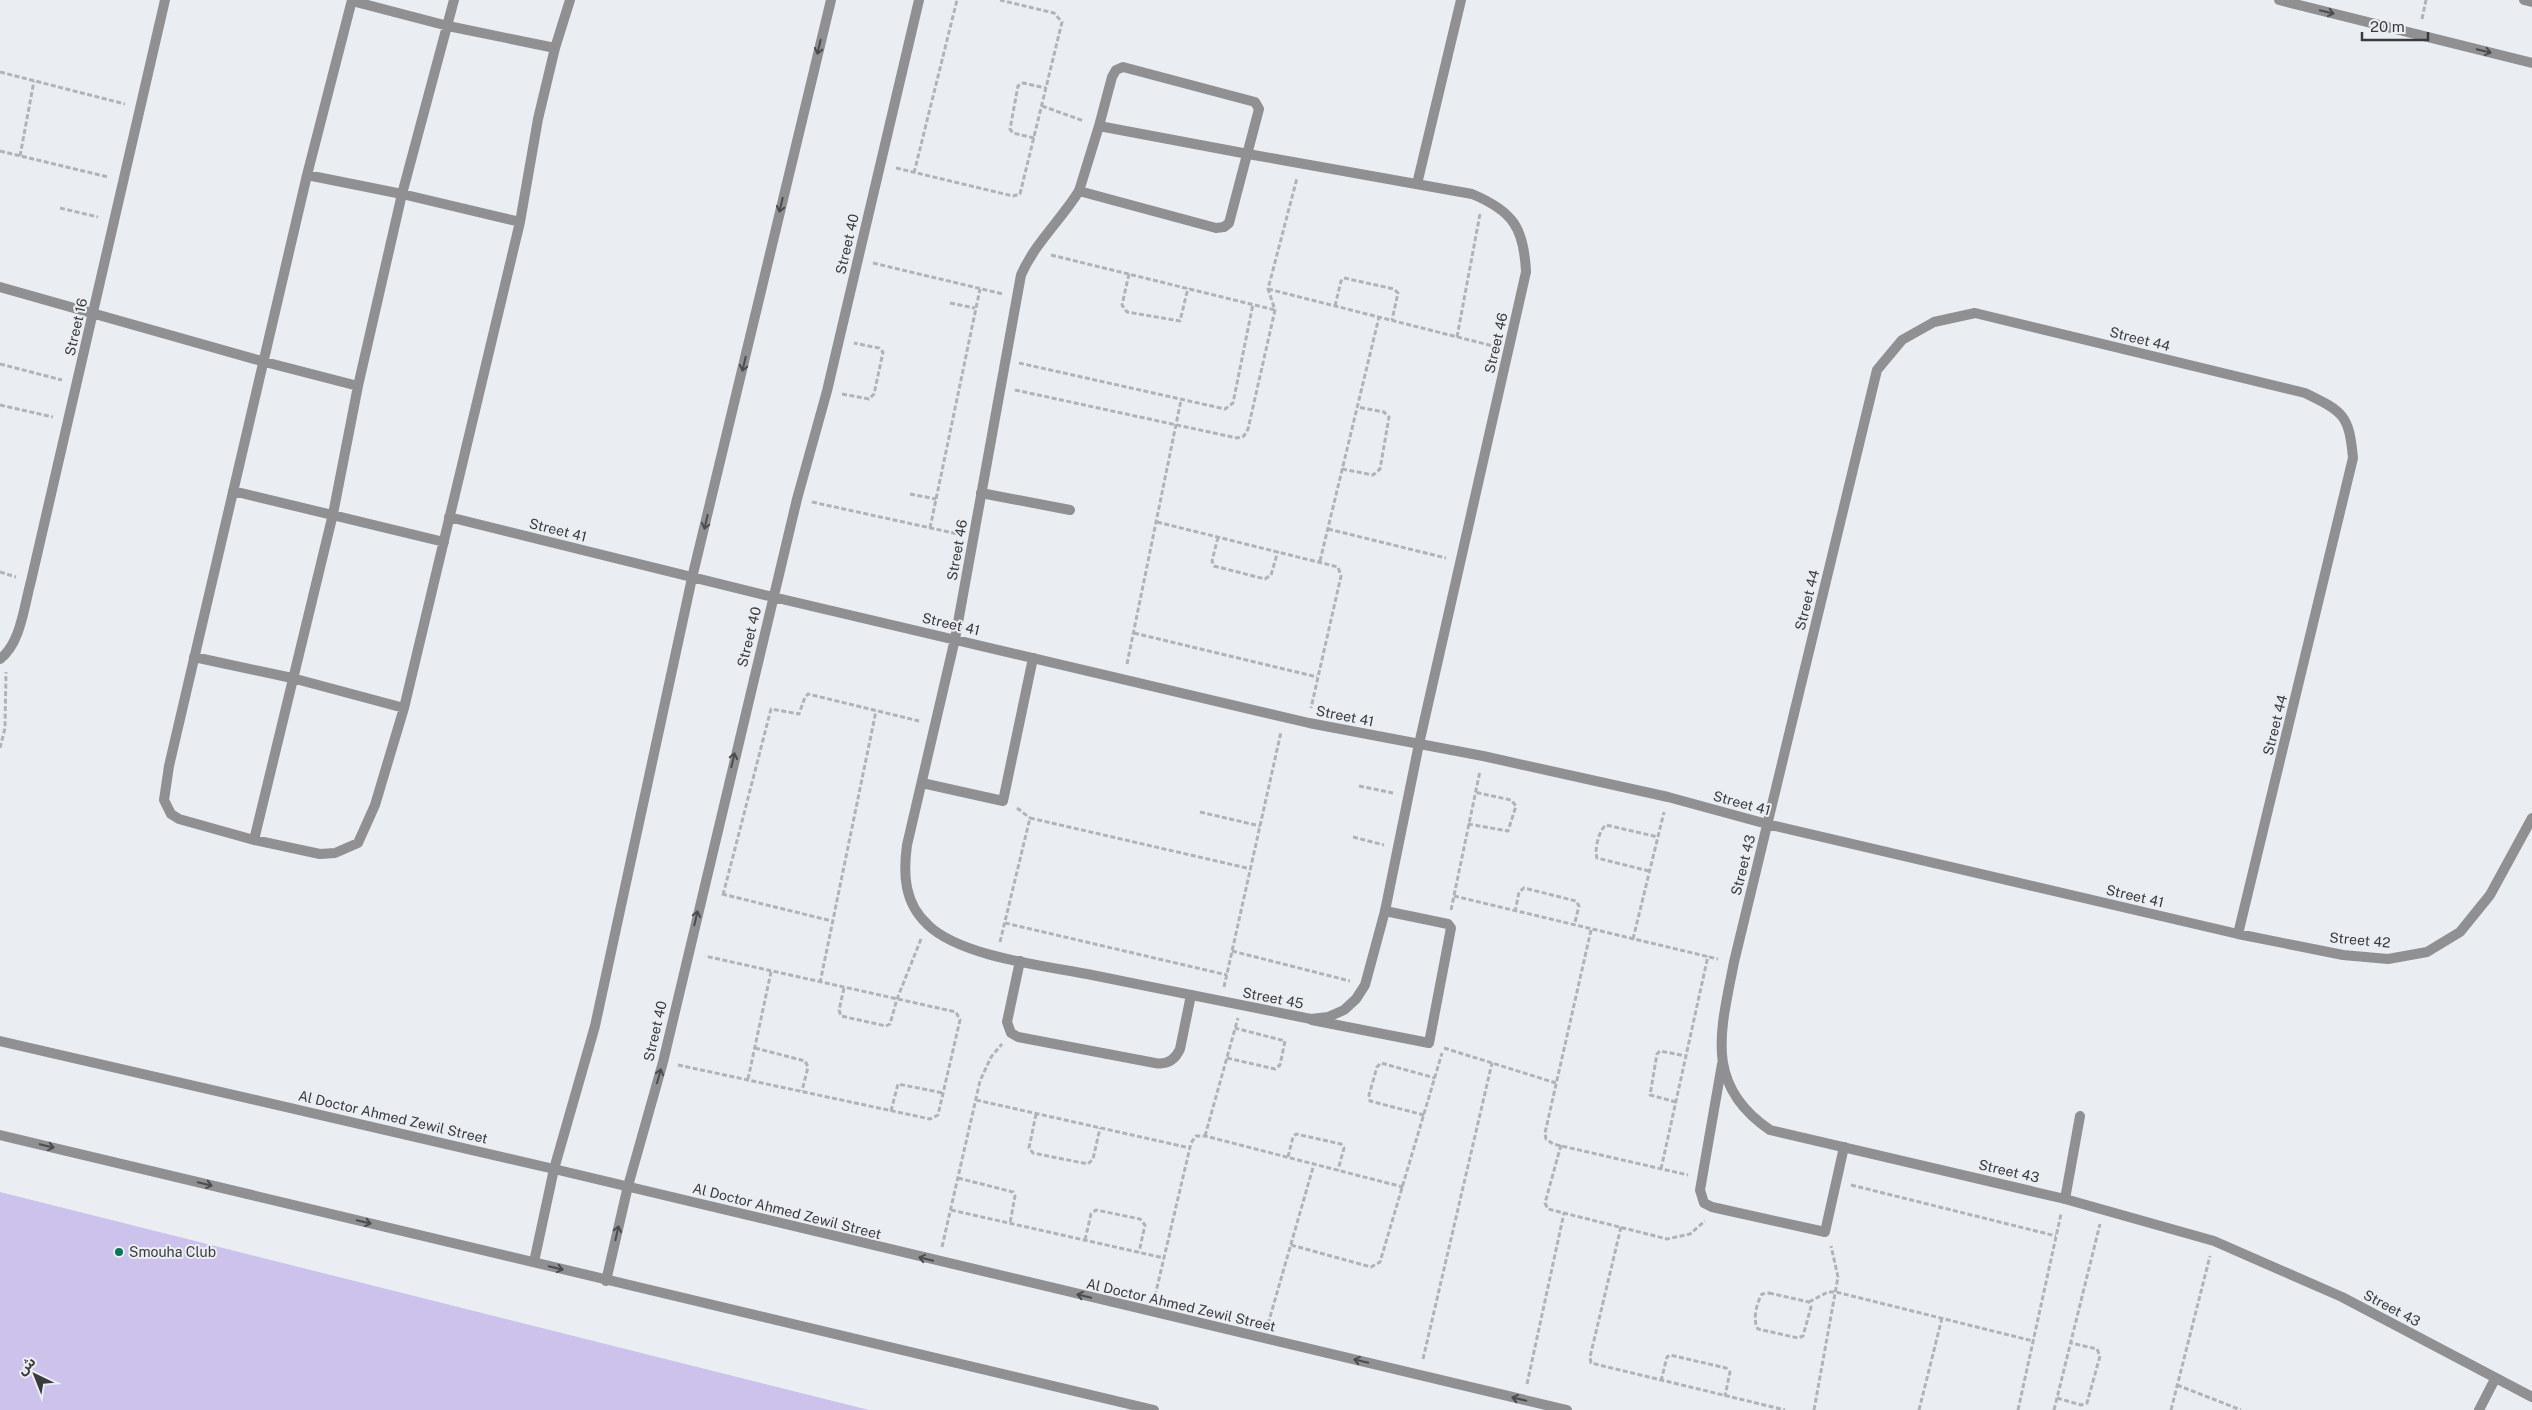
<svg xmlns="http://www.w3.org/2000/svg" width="2532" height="1410" viewBox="0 0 2532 1410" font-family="'Public Sans','Noto Sans Arabic',sans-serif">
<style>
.green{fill:#cdc2ec}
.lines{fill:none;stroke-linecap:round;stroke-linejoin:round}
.path{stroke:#b0b3b7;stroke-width:3;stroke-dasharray:5 2.5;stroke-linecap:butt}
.service{stroke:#909093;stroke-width:10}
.minor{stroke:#909093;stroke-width:10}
.tertiary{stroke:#909093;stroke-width:10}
.oneway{stroke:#4b4c4e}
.poi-dot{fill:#007a57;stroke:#eaeef3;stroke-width:2}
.labels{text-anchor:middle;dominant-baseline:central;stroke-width:4;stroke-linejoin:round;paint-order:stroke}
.street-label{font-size:14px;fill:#3a3b3d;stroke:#eaeef3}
.poi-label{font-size:14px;fill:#3a3b3d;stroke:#eaeef3;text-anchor:start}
</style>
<rect width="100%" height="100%" fill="#eaeef3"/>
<!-- green -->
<path class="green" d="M0,1192L869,1410H0Z"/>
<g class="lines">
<!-- path -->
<path class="path" d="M2422,19L2426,0
M0,72L125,104
M1042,106L1084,121
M1034,138L1013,133L1010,129L1018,86L1023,83L1046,88
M0,151L108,177
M20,156L34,81
M896,168L1013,196L1020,194L1062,22L1054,13L1000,0
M914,173L957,0
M60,208L98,217
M1051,255L1275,310
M873,263L1003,294
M1129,274L1122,305L1127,312L1180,321L1188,288
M1268,289L1493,346
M950,303L975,308
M1335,306L1341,281L1344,278L1394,289L1398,293L1392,320
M1457,337L1480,214
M1019,363L1225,409L1233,403L1253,304
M0,364L62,380
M1015,390L1237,438L1244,436L1248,429L1275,310L1268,289L1297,178
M842,394L869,399L874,394L883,352L879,348L854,343
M0,405L53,417
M1342,469L1373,475L1380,469L1389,417L1384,412L1357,407
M910,494L936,499
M812,502L958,534
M1157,522L1338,567L1341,576L1311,708
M930,528L980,289
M1328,529L1446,558
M1218,537L1212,561L1214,566L1265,579L1271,575L1278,551
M1320,561L1379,317
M0,572L16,577
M1134,633L1317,677
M1127,664L1181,400
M0,748L5,728L6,672
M1359,786L1393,793
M1017,808L1030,818
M1200,812L1260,826
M1468,824L1508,831L1516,806L1511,800L1474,792
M1353,837L1384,845
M1649,871L1597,858C1594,850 1599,830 1606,825L1658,837
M722,894L832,921
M723,895L771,709L799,714L805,697L808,694L919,721
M1454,896L1718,959
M1451,910L1480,771
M1515,912L1519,892L1524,888L1576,901L1579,906L1574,926
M1005,923L1227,975
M1591,930L1545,1133L1546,1139L1553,1144L1688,1175
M1633,939L1664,812
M1000,942L1030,818L1251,869
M1232,951L1350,981
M820,983L876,711
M1224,987L1281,732
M844,988L839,1010L841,1016L886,1026L890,1024L897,999L921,939
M755,1048L805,1061L808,1067L802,1091
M1444,1048L1556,1083
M1227,1058L1275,1069L1280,1065L1285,1041L1235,1028
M678,1065L930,1119L938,1115L960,1020L956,1012L705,956
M748,1079L771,972
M976,1100L1190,1148
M1676,1102L1650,1095L1657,1054L1660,1051L1686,1056
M891,1111L898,1084L943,1093
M1036,1114L1029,1148L1033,1153L1088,1164L1093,1159L1100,1128
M1424,1115L1370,1101L1369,1095L1377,1067L1381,1063L1435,1078
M1205,1136L1238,1018
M1561,1145L1545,1203L1548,1209L1667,1239L1690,1234L1705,1221
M1288,1157L1293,1137L1296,1134L1341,1144L1344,1148L1338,1170
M1661,1169L1708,956
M958,1178L1013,1192L1015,1196L1010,1223
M1851,1185L2056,1236
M951,1210L1164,1258
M1621,1227L1590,1357L1591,1363L1785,1410
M1085,1240L1091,1214L1096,1210L1140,1219L1145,1225L1139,1252
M1291,1245L1371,1267L1380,1262L1442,1053
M942,1247L980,1081L991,1057L1002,1044
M1769,1293L1809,1302L1811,1307L1803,1336L1798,1338L1758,1329C1752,1320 1757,1302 1762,1294Z
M1155,1296L1191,1143L1196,1136H1205L1403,1187
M1809,1302L1828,1292H1836L2033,1341
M1268,1324L1314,1164
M1423,1359L1492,1063
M1661,1381L1667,1357L1670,1355L1726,1368L1730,1372L1725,1396
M1527,1384L1564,1213
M2177,1385L2241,1410
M2057,1398L2081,1405L2087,1403L2100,1356L2097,1349L2071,1343
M1814,1410L1838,1277L1831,1246
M1919,1410L1942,1318
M2018,1410L2061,1214
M2054,1410L2100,1224
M2171,1410L2210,1256"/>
<!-- service -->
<path class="service" d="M1099,126L1112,77L1116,70L1123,67L1255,102L1259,109L1229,223L1224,227L1216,228L1079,191L1099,126L1248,154
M1417,184L1461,0
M981,493L1070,510
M922,783L1003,801L1033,658
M1020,961L1007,1022L1011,1033L1018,1037L1155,1063C1167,1065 1175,1060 1180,1049L1191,995
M1312,1020L1429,1043L1451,928L1448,924L1385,911
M1722,1064L1700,1190L1704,1203L1712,1207L1825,1232L1844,1147
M2065,1199L2080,1116"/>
<!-- minor -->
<path class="minor" d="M352,0L307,175L169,766L164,800L171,814L179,819L254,840L320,854L335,853L358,843L375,805L404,708L520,222L538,119L555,48L570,0
M352,1L448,26L555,48
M307,175L402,194L520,222
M1079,191C1061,220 1035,243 1021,275L955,639L907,845C903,874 904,903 928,925C961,957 1047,966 1092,975C1165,990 1239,1004 1311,1019L1328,1017L1344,1010L1356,999L1365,985L1385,911L1419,744L1526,272C1524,228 1513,211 1472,194L1248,154
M0,287L265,362L358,386
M233,491L444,542
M449,517L773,597L1309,723L1483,756L1668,797L1767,824L2238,934L2343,955L2388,959L2427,952L2460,932L2490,895L2532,818
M194,657L292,678L404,708
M0,659C21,643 24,606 31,581L165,0
M254,840L333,514L358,386L402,194L454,0
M2238,934L2353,458C2349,415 2344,412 2305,393L1975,313L1934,322L1902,340L1877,370L1734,962C1721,1030 1703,1085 1770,1130L2065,1199L2214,1241L2342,1297L2532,1397
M534,1262L554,1169L595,1026L692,578L831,0
M606,1281L628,1186L663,1062L797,499L827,391L919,0
M2479,1410L2495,1379"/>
<!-- tertiary -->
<path class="tertiary" d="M2279,0L2532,63
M2524,0L2532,2
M0,1041L554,1169L1567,1410
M0,1135L1154,1410"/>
</g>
<!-- one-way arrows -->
<defs><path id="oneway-shaft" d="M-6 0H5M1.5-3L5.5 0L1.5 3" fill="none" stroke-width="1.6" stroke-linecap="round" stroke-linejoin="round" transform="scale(1.25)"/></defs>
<g class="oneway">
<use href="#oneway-shaft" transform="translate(2327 12) rotate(14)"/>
<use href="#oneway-shaft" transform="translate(819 47) rotate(103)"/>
<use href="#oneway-shaft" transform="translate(2484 51) rotate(14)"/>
<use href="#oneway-shaft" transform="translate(781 205) rotate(103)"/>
<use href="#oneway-shaft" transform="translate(744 364) rotate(103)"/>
<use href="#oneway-shaft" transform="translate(706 522) rotate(103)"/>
<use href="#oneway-shaft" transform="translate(733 760) rotate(-77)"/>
<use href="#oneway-shaft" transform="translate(696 918) rotate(-77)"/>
<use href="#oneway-shaft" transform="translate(659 1076) rotate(-74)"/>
<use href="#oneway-shaft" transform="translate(47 1146) rotate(13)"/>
<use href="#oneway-shaft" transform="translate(205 1184) rotate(13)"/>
<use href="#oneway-shaft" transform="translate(364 1222) rotate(13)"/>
<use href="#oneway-shaft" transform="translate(617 1233) rotate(-77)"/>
<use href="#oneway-shaft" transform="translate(926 1259) rotate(-166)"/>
<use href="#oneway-shaft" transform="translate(556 1268) rotate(14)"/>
<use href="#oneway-shaft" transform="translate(1084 1296) rotate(-167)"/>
<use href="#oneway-shaft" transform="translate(1361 1361) rotate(-167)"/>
<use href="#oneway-shaft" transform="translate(1519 1399) rotate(-167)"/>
</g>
<!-- markers -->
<circle class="poi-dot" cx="119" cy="1252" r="5"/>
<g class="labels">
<!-- street labels -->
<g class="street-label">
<text transform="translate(847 244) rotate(-77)">Street 40</text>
<text transform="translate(76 327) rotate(-77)">Street 16</text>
<text transform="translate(2140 339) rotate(14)">Street 44</text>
<text transform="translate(1496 343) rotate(-77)">Street 46</text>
<text transform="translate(558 530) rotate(14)">Street 41</text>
<text transform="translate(957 550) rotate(-80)">Street 46</text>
<text transform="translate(1807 600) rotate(-76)">Street 44</text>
<text transform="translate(951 624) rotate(13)">Street 41</text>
<text transform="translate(749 637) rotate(-76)">Street 40</text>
<text transform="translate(1345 716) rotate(11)">Street 41</text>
<text transform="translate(2275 725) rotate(-76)">Street 44</text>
<text transform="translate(1742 803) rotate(15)">Street 41</text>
<text transform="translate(1743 865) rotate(-76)">Street 43</text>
<text transform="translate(2135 896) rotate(13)">Street 41</text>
<text transform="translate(2360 940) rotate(5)">Street 42</text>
<text transform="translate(1273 998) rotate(11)">Street 45</text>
<text transform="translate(655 1031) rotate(-77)">Street 40</text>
<text transform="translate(393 1117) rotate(13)">Al Doctor Ahmed Zewil Street</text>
<text transform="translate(2009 1171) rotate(13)">Street 43</text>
<text transform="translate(787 1211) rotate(14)">Al Doctor Ahmed Zewil Street</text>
<text transform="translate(1181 1305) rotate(13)">Al Doctor Ahmed Zewil Street</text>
<text transform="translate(2392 1308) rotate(28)">Street 43</text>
</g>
<!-- poi labels -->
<g class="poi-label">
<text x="129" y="1252">Smouha Club</text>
</g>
</g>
<!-- north arrow -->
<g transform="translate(35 1375) rotate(317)" stroke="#eaeef3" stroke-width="4" paint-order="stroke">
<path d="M0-4L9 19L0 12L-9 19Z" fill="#3a3b3d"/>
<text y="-8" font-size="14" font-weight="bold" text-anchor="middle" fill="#3a3b3d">ش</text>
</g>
<!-- scale -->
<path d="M2362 32v8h66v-8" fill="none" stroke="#3a3b3d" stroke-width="2.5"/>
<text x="2370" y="32" font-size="15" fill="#3a3b3d" stroke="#eaeef3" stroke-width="4" paint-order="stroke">20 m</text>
</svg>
